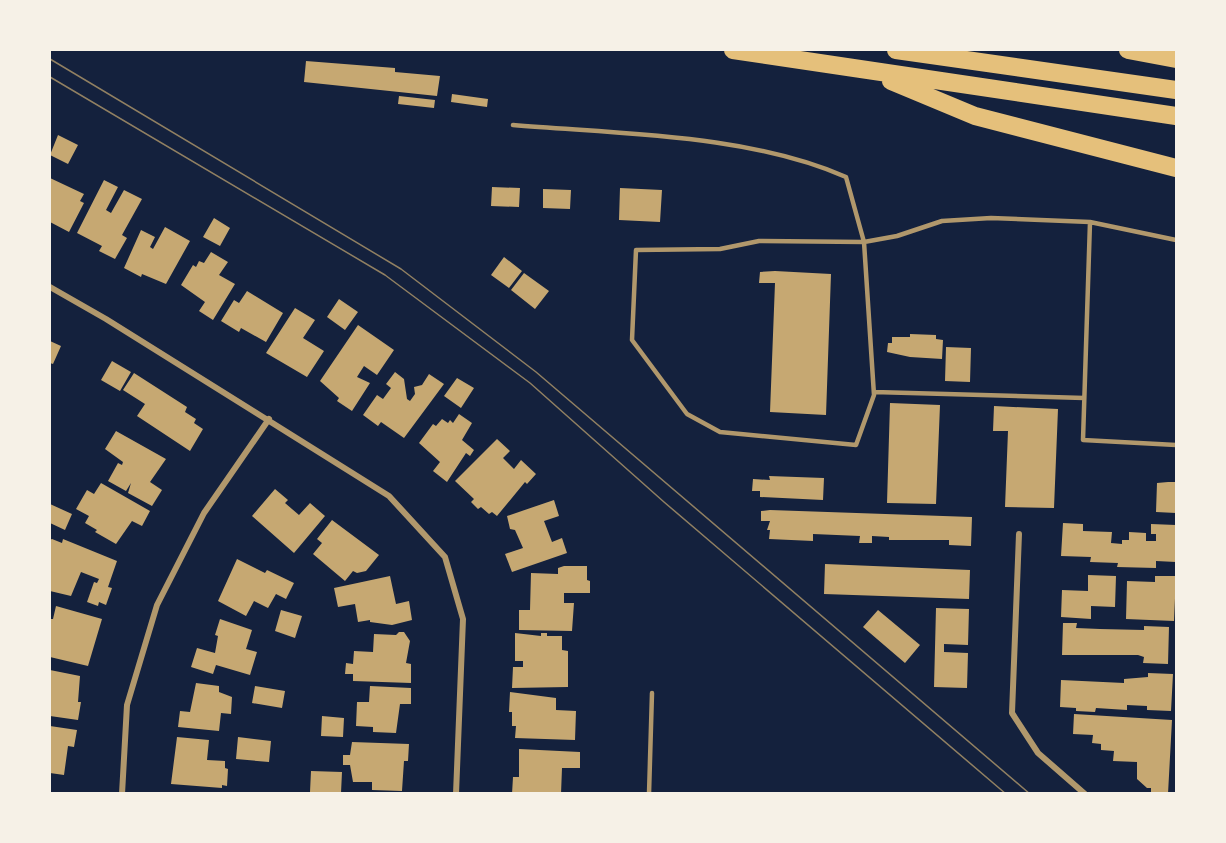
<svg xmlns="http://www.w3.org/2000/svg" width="1226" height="843" viewBox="0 0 1226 843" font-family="Manrope,sans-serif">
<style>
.building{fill:#c6a872}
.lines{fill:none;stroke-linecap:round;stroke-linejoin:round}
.service{stroke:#b1986c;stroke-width:4.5}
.minor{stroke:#b1986c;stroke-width:6}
.motorway{stroke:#e5c07b;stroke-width:18}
.tram{stroke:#918062;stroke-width:1.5}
</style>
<rect width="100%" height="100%" fill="#14213d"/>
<!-- building -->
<path class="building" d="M306,61L395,68V72L440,76L437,96L304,82Z
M452,94L488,99L487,107L451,102Z
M399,96L435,100L434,108L398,104Z
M58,135L78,145L68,164L50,155Z
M50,178L84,194L80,201L84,203L69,232L50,222Z
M104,180L118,187L106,210L111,213L124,190L142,199L122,235L127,238L115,259L99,251L102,246L77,233Z
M492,187L520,188L519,207L491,206Z
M620,188L662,190L660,222L619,220Z
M543,189L571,190L570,209L543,208Z
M214,218L230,228L220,246L203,237Z
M165,227L190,241L166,284L142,274L141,277L124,268L141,230L155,237L150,247L153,249Z
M211,252L228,262L219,275L235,284L213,320L199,311L205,302L181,285L193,265L196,267L199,261L204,263Z
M504,257L522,271L509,288L491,275Z
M775,271L831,274L826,415L770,412L775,283H759L760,272Z
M524,273L549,291L535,309L511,290Z
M247,291L283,313L266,342L241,328L239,332L221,321L234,300L239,303Z
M339,299L358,312L345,330L327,317Z
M295,308L315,320L303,338L324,351L307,377L266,353Z
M358,325L394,350L377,375L364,366L357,377L370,383L352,411L337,401L339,398L320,381Z
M910,334L936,335V339L943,340L942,359L910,357L887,352L888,343H892V337H910Z
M50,341L61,346L53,364L50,363Z
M946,347L971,348L970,382L945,381Z
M112,361L131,372L120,391L101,380Z
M395,372L404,379L407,399L410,401L415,394L414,387L422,385L429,374L444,384L404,438L381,422L378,426L363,415L377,395L383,399L391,388L386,384Z
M134,373L187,407L185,412L196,419L194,423L203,429L190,451L137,416L145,404L123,390Z
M457,378L474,388L461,408L444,396Z
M890,403L940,405L936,504L887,503Z
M994,406L1058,409L1054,508L1005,507L1008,431H993Z
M459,414L472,423L462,440L474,450L470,456L466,453L447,482L433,471L440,462L419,443L433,424L436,426L442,419L448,423L450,420L453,423Z
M116,431L166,459L150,482L162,490L152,506L128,493L131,483L126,491L108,481L118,463L122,465L123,462L105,449Z
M497,439L510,451L503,458L514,469L521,460L536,474L527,484L525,482L497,516L492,512L489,514L481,507L478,509L471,502L474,499L455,481Z
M769,476L824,478L823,500L760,497V491H752L753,479L770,480Z
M1168,482H1176V513L1156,512L1157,483Z
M101,483L150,511L142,526L132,521L116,544L95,532L97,530L85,523L89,516L76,509L87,490L94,494Z
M275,489L288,500L285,503L299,515L310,503L325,516L294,553L252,516Z
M554,500L559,516L544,521L552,542L562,538L567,553L512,572L505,554L523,548L515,530L510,529L507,516Z
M50,504L72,514L65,530L50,523Z
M770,510L972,517L971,546L949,545V540H889V537L872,536V543H859L860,536L813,534V541L769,539L770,530H767L770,521H761V511Z
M332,520L379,555L366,571L357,573L353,571L345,581L313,554L322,543L317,539Z
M1063,523L1083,524V531L1112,532L1111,543L1122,544V540H1129V532L1146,533V541H1156V534H1151V524L1176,525V562L1156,561V568L1117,567L1118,563L1090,562L1091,557L1061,556Z
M52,539L62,543L63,539L117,561L108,587L112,588L106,605L99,602L98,606L87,602L94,582L97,583L99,579L81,572L71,596L50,591V540Z
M237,559L265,573L267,570L294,583L286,599L276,594L268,608L254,601L246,616L218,601Z
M825,564L970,570L969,599L824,594Z
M564,566H587V580L590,581V593H564V603H574L572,631L519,630V610H530L531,573L558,574V568Z
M1088,575L1116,576L1115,607L1091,606V619L1061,617L1062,590L1088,591Z
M390,576L396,604L409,601L412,620L392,625L370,622V620L358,622L355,604L338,607L334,588Z
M1155,576H1176L1174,621L1126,619L1127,581L1155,582Z
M56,606L102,619L88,666L50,657V619H53Z
M936,608L969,609L968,645L944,644V652L968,653L967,688L934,687Z
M281,610L302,616L295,638L275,631Z
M878,610L920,645L905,663L863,627Z
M220,619L252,630L246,649L257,652L250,675L216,665L213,674L191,667L197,648L215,653L218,636L215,635Z
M1063,623H1077L1076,628L1100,629L1144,630V626L1169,627L1168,664L1143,663L1144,657L1138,655H1062Z
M399,632H404L410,641L406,663L411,664V683L353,681V674H345L346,663L353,664L354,651L373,652L374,634L396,635Z
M515,633L541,636V633H547V636H562V650L568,651V687L512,688L513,667H523V661H515Z
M50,670L80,676L78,702H81L78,720L50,716Z
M1148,673L1173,674L1171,711L1147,710V706L1127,705V710L1096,708L1095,712L1076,711V708L1060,707L1061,680L1124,683V679L1148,677Z
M196,683L219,686V692L232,697L231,714L221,713L219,731L178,727L180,711L190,712Z
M255,686L285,691L282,708L252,703Z
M370,686L411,688V704H400L396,733L373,732V727L356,726L357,702H369Z
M510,692L556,698V710L576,711L575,740L515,738L516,726H512V712H509Z
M1074,714L1172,720L1168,794L1151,793V788H1147L1137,779V762L1113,761L1114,751L1101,750V744L1092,743L1093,735L1073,734Z
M322,716L344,718L343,737L321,736Z
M50,726L77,730L74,747L68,746L64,775L50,773Z
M177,737L209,740L207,760L225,761V768L228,769L227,786L222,785V788L171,784Z
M238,737L271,741L269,762L236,759Z
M352,742L409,744L408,761H404L402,791L372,790V782H353L350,765H343V755H350Z
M519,749L580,752V768H562L561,794H512L513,777H519Z
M311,771L342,772L341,793L310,792Z"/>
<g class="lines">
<!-- service -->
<path class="service" d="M513,125C618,134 749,134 846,177L864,242L897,236L942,221L991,218L1090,222L1176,240
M1090,222L1083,440L1176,445
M759,241L864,242L874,395L856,445L720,432L687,414L632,340L636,250L720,249Z
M874,392L1084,398
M649,794L652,693"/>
<!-- minor -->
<path class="minor" d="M50,287L106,319L389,496L445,557L463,619L456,794
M1019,534L1012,713L1038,753L1085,794
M122,794L127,705L157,605L204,513L269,419"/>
<!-- motorway -->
<path class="motorway" d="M733,50L1176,116
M896,50L1176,90
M1128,50L1176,59
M891,81L975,116L1176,168"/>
<!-- tram -->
<path class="tram" d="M50,59L401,269L536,372L1030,794
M50,77L385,275L530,383L664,502L1006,794"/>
</g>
<!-- border -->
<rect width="1226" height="843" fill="none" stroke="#f6f1e7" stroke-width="102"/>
</svg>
